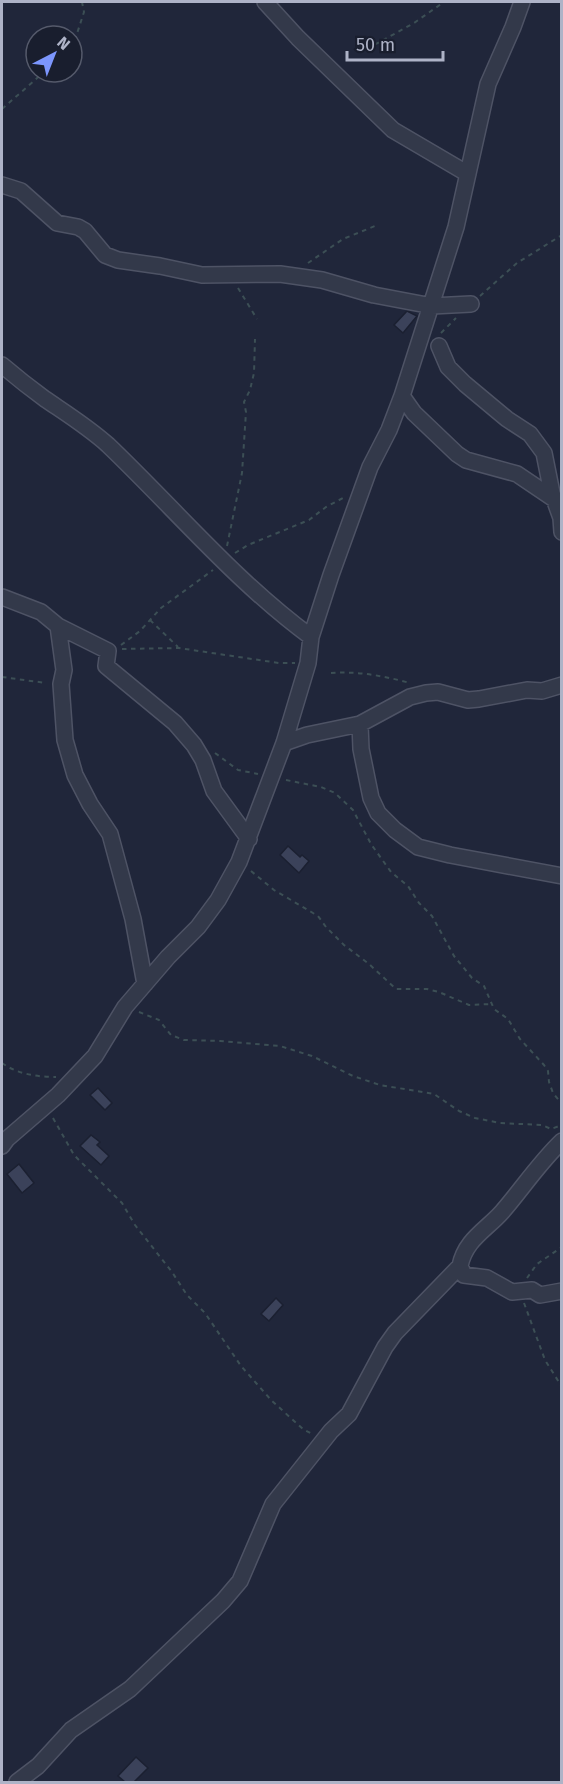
<svg xmlns="http://www.w3.org/2000/svg" width="563" height="1784" viewBox="0 0 563 1784" font-family="'Fira Sans',sans-serif">
<style>
.building{fill:#3b425a;stroke:#1b2031;stroke-width:1.5}
.lines{fill:none;stroke-linecap:round;stroke-linejoin:round}
.street-casing{stroke:#4e5365;stroke-width:18}
.path{stroke:#3c4f55;stroke-width:2;stroke-dasharray:4.5 4.5;stroke-linecap:butt}
.street{stroke:#33394a;stroke-width:15}
</style>
<rect width="100%" height="100%" fill="#20263a"/>
<!-- building -->
<path class="building" d="M407,311L417,316L403,333L394,325Z
M288,846L300,857L302,855L309,861L299,873L280,855Z
M98,1088L112,1103L105,1110L90,1095Z
M91,1135L100,1142L97,1145L109,1156L101,1165L80,1146Z
M19,1164L34,1183L22,1193L7,1174Z
M276,1298L283,1305L269,1321L261,1314Z
M136,1757L148,1768L134,1782H125L118,1776Z"/>
<g class="lines">
<!-- street casing -->
<g class="street-casing">
<path id="street" d="M265,2L298,38L393,130L468,174
M2,185L21,191L57,223L78,227L85,231L105,255L118,260L160,266L202,275L280,274L322,280L374,295L432,306L471,304
M439,346L448,367L465,384L507,419L530,434L544,453L552,493L561,518L562,532
M2,365C16,377 30,388 45,399C67,414 88,427 108,445C175,509 236,582 311,637
M402,396L414,413L457,454L466,460L517,474L554,499
M2,597L41,612L58,626L108,651L106,666L175,723L194,745L203,760L214,791L249,839
M58,626L64,670L61,684L65,740L75,775L90,804L110,834L133,919L145,984
M360,724L361,749L371,798L378,813L395,830L418,847L450,855L562,876
M284,743L307,735L360,724L410,697L426,693L438,692L468,700L479,699L527,690L542,691L562,685
M2,1146L7,1139L58,1095L95,1056L125,1007L168,957L198,927L218,900L239,862L284,743L308,663L311,637L331,575L370,467L389,430L402,396L456,227L488,84L513,27L522,2
M460,1266L464,1275L487,1278L512,1292L532,1290L540,1295L562,1291
M17,1782L38,1766L71,1730L130,1689L223,1601L240,1581L273,1504L331,1431L349,1414L385,1347L395,1333L460,1266C465,1240 486,1230 502,1212C522,1189 539,1163 562,1141"/>
</g>
<!-- path -->
<path class="path" d="M72,49L84,12L82,2
M367,49L414,23L444,2
M2,109L44,72
M308,263L343,239L375,226
M238,288L257,319
M480,296L517,263L562,235
M441,333L456,318
M227,546L242,473L246,412L244,402L250,390L254,373L255,339
M235,553L248,545L309,520L326,507L343,498
M150,620L178,647
M121,645L140,631L161,608L213,570
M122,649L179,648L279,663H295
M331,673C358,671 384,676 410,683
M2,677L46,683
M215,753L238,770L258,774
M286,780L321,787L335,793L353,810L371,844L391,872L408,886L419,903L432,916L454,956L472,978L484,986L494,1009L508,1019L520,1039L544,1065L548,1071L549,1082L553,1093L562,1104
M251,871L274,890L318,916L326,927L344,945L369,964L396,989H427L439,992L469,1005L492,1004
M139,1012L159,1020L171,1035L184,1040L220,1041L280,1046L312,1056L353,1076L380,1085L434,1094L459,1111L475,1118L500,1123L542,1125L551,1129L562,1125
M2,1063C17,1074 37,1077 56,1077
M53,1118L74,1155L122,1203L135,1225L172,1272L187,1295L205,1313L241,1366L272,1401L303,1429L312,1434
M527,1278L537,1264L562,1247
M524,1303L545,1360L562,1387"/>
<!-- street -->
<use href="#street" class="street"/>
</g>
<!-- border -->
<rect width="563" height="1784" fill="none" stroke="#aeb3c7" stroke-width="6"/>
<!-- north arrow -->
<g transform="translate(54 54) rotate(42)"><circle r="28" fill="#191e2e" stroke="#555a6b" stroke-width="1.5"/>
<path d="M0-4.5L10 22L0 15L-10 22Z" fill="#7c96fd"/>
<text y="-9" font-size="16" font-weight="bold" text-anchor="middle" fill="#aeb3c7">N</text>
</g>
<!-- scale -->
<path d="M347 51v9h96v-9" fill="none" stroke="#aeb3c7" stroke-width="3"/>
<text x="356" y="51" font-size="18" fill="#aeb3c7" stroke="#191e2e" stroke-width="4.5" paint-order="stroke">50 m</text>
</svg>
